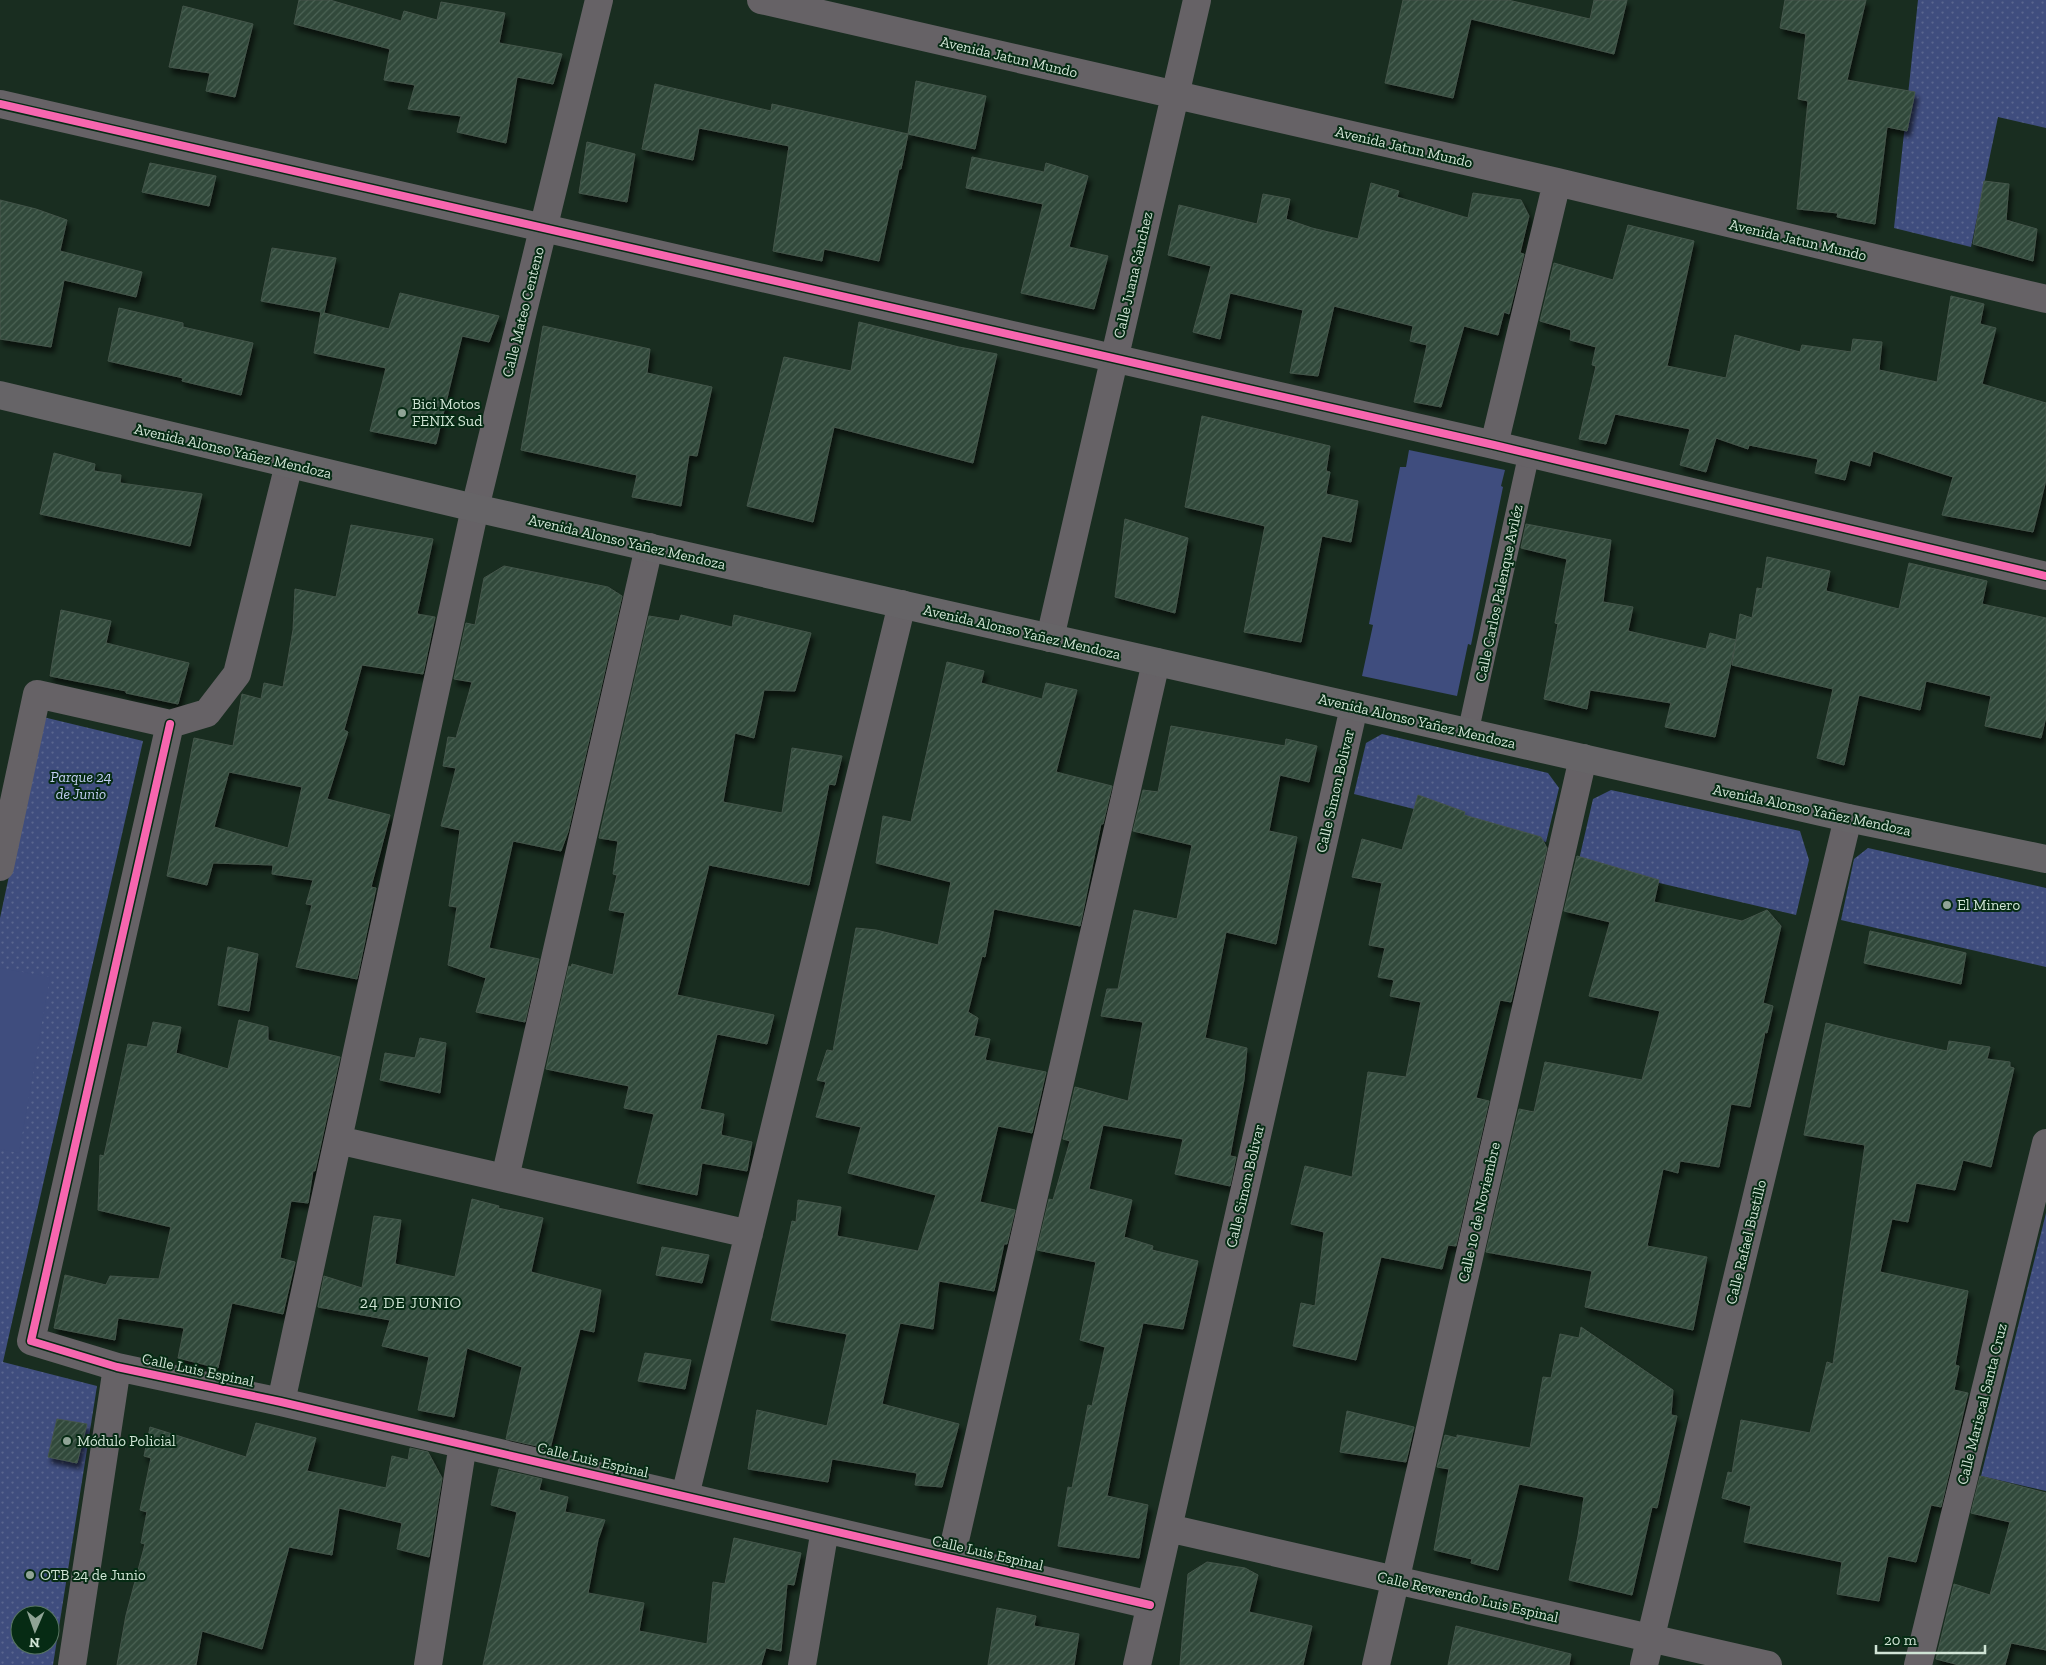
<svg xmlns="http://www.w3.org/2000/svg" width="2046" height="1665" viewBox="0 0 2046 1665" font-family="'Zilla Slab',serif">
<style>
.green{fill:url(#green-dots);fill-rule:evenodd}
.pitch{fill:#3f4d7e}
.building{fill:url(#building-hatch);stroke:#44554a;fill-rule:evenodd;filter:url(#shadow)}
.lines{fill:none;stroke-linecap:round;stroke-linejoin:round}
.service{stroke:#666266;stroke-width:21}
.minor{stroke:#666266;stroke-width:28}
.secondary{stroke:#666467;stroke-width:28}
.cycleway-casing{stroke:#062b14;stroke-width:11}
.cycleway{stroke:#f766af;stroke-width:8}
.poi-dot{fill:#90a496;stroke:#062b14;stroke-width:2}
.labels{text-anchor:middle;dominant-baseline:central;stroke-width:4;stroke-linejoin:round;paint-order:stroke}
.street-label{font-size:15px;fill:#d0e4d5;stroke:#062b14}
.poi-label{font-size:15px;fill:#d0e4d5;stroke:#062b14;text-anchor:start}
.park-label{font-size:15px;font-style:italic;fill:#c4cff5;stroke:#062b14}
.neighbourhood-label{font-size:16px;letter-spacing:1px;fill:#d0e4d5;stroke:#062b14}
</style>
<defs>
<pattern id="green-dots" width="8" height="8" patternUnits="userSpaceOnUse" patternTransform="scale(1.25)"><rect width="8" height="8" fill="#3f4d7e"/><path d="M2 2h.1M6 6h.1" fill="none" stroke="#5a668f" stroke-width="1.8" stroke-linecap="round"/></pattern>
<pattern id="building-hatch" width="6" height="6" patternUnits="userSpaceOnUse" patternTransform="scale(1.25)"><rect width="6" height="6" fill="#30493a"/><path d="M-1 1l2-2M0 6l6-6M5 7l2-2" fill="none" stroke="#4d6356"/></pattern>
<filter id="shadow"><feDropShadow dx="3" dy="5.5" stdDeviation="2.5" flood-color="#0009"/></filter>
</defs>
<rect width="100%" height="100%" fill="#192d20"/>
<!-- green -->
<path class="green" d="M1918,0H2046V128L1998,117L1971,247L1894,228Z
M43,717L143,741L3,1362L97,1386L53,1665H0V918ZM20,1615H50V1645H20Z
M1382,734L1548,773L1559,788L1546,842L1354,794L1366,743Z
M1611,790L1800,831L1809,860L1796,915L1578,864L1593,799Z
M1868,848L2046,888V967L1841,920L1854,859Z
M2046,1213V1491L1981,1476Z"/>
<!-- pitch -->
<path class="pitch" d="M1409,450L1505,470L1501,486L1503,487L1471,645L1468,644L1457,696L1362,676L1373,625L1369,624L1400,467H1406Z
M0,968L50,977L19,1153L0,1149Z"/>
<!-- building -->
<path class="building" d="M299,0H330L401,21L404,11L437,20L441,2L505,13L499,43L562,54L553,84L517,77L506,143L457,132L461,116L408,109L415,85L384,80L390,49L294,24Z
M1403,0H1508L1590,19L1594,0H1627L1614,54L1471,19L1453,98L1385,83Z
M1785,0H1866L1847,80L1915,92L1907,131L1887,127L1875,224L1837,217L1838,213L1797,209L1808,101L1798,99L1806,34L1780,28Z
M183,6L253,24L235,97L206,91L210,73L169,67Z
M916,81L986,96L975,149L908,134Z
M655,84L771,111L772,104L908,134L901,169H899L879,261L824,249L822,261L773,251L789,146L699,128L693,160L642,149Z
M587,142L635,154L627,202L579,193Z
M972,157L1044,172L1046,163L1088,176L1069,247L1108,256L1094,309L1021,293L1043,204L966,188Z
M150,163L216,176L209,206L142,192Z
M1984,181L2009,184L2006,220L2037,229L2033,261L1973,244Z
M1371,183L1399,191L1397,197L1468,218L1473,193L1521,200L1529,216L1520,253L1524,254L1509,314L1504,312L1498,335L1464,326L1441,407L1414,402L1427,345L1410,341L1413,326L1334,306L1318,376L1290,373L1303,310L1230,293L1220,339L1193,332L1211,266L1168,255L1179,205L1257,224L1263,194L1290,199L1286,219L1312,228L1358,239Z
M0,200L36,209L67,220L60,251L142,272L136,297L64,280L51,347L0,339Z
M1628,225L1694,241L1667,366L1726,378L1735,335L1800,352L1802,345L1851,352L1853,339L1882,342L1879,370L1937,382L1951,296L1984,304L1980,324L1996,328L1982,384L2046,403V480L2033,532L1942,515L1953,477L1873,451L1870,466L1850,460L1845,480L1815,473L1818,459L1749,445L1748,449L1716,438L1706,472L1680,465L1690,429L1615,414L1606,444L1579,439L1596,366L1592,365L1596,347L1570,340L1571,330L1540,321L1554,263L1613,280Z
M272,248L336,258L324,313L389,329L400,293L499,316L489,342L462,336L436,444L370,431L386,368L314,353L321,312L261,301Z
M119,308L183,323V327L253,343L241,395L182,381L183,378L108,361Z
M859,322L959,347L997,354L973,463L834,427L813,522L747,506L784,357L851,371Z
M543,326L650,349L647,373L712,387L697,456L689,455L681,506L632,497L637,475L521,450Z
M1202,416L1330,446L1326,471L1330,472L1326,494L1358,501L1351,542L1322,536L1301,642L1244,632L1265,526L1185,507Z
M54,453L95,464L94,471L121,475L120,483L202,494L190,546L40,514Z
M1125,519L1188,538L1175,613L1115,597Z
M1526,524L1611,540L1603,602L1633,607L1628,631L1706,649L1710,633L1736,640L1715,737L1665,727L1671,703L1590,690L1587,709L1544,699L1558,624L1555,623L1567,559L1521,548Z
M351,525L433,539L417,614L435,617L423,674L362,665L344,730L348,732L327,799L390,815L371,887L376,888L357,979L296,967L312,905L306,904L313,880L272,874L273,865L213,863L207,885L167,876L194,738L233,746L242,694L261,699L264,683L283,687L293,630L295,589L336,597ZM229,772L302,787L288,848L214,827Z
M1767,557L1830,571L1826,591L1899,609L1909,563L1987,581L1982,604L2046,618V717L2041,738L1985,726L1991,696L1926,681L1920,710L1859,695L1844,765L1817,758L1833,689L1732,665L1740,614L1752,618L1757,588L1762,589Z
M504,566L608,587L622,596L568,832L561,851L513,841L489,948L539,959L525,1022L476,1012L486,978L448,965L457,907L449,906L460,830L441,826L456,768L443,766L448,737L456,738L472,682L454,679L466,623L475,625L484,578Z
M61,610L111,621L106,643L189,663L178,704L126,693V691L50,676Z
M681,615L732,627L734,615L811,633L795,691L764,690L754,738L735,733L723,802L782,813L792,748L842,756L835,785L829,784L809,885L709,865L677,995L774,1015L767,1044L717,1034L700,1109L724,1114L721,1135L752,1142L747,1171L702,1163L697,1195L637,1183L654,1114L624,1108L629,1086L546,1069L569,966L571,967L572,964L613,975L625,913L609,910L617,875L613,874L618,841L599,838L649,616L679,621Z
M947,662L984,671L981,683L1042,699L1046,683L1077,690L1056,772L1112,786L1103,824H1101L1080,926L994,909L985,957L982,956L968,1012L978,1018L974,1036L990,1039L985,1060L1046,1072L1032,1133L998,1126L980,1202L1015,1210L1007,1244H1004L994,1291L939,1281L933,1329L900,1323L882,1404L959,1424L942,1487L915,1485L917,1473L832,1459L828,1482L748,1469L757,1410L827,1426L847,1334L771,1320L792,1221L796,1222L798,1200L841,1207L837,1236L918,1251L936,1195L848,1173L861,1127L816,1117L826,1082L817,1080L827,1050L833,1051L856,928L876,930L938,945L951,882L876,863L883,816L911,822Z
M1171,726L1285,746L1286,739L1317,746L1309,782L1280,775L1269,831L1297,837L1276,944L1226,932L1205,1038L1247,1048L1244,1080L1230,1156L1236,1157L1230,1186L1175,1174L1183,1139L1103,1125L1089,1189L1132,1200L1124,1237L1153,1246L1152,1250L1198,1261L1183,1329L1143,1323L1125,1405L1107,1496L1148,1505L1139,1558L1058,1546L1068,1487L1072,1488L1088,1405L1092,1406L1105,1347L1080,1340L1096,1262L1037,1250L1049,1199L1053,1200L1070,1141L1063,1139L1075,1087L1128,1101L1143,1022L1101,1016L1107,989H1118L1134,910L1177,919L1192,845L1133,831L1143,790L1158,792Z
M1418,795L1465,812L1464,815L1541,837L1547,848L1511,1002L1500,1000L1476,1098L1489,1101L1456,1246L1448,1245L1442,1269L1381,1257L1356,1360L1293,1346L1301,1303L1315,1306L1324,1232L1291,1224L1305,1166L1352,1177L1368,1072L1406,1077L1421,1002L1390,996L1394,980L1378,977L1385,948L1369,945L1382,883L1352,877L1362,839L1402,850Z
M1577,856L1659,880L1654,902L1742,921L1767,910L1781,926L1763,1003L1773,1006L1767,1033L1765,1032L1750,1107L1731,1104L1719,1167L1680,1161L1678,1173L1663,1169L1647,1246L1707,1257L1693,1330L1585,1307L1592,1271L1486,1252L1519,1109L1534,1112L1545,1062L1642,1080L1660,1011L1589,996L1610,922L1564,911Z
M1870,931L1966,953L1961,984L1864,963Z
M228,947L258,954L249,1011L218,1005Z
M239,1020L268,1027V1040L340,1057L315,1171H313L308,1203L291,1201L280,1258L295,1262L283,1314L232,1303L218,1368L178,1358L184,1328L118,1318L115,1340L54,1328L65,1275L106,1285L110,1276L159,1279L171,1227L98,1210L100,1155L104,1156L128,1044L147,1047L153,1022L181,1027L176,1053L228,1069Z
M1826,1023L1887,1038L1947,1051L1949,1041L1990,1047L1987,1059L2010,1062V1067L2014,1068L1991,1167L1963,1160L1955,1190L1916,1183L1908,1222L1892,1219L1880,1272L1968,1291L1955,1365L1959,1366L1954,1390L1968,1393L1941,1507L1931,1505L1916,1562L1888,1556L1879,1601L1837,1594L1842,1562L1744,1542L1751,1506L1722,1498L1728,1472L1732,1473L1741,1420L1810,1433L1827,1362L1833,1364L1865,1145L1804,1135Z
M420,1038L446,1043L440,1093L380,1080L385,1053L415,1058Z
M472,1199L499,1206L498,1208L543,1218L531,1272L601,1290L594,1332L580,1329L550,1449L506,1439L522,1367L467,1348L454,1417L418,1410L429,1357L382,1346L390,1320L318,1307L324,1276L362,1288L374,1216L401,1220L395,1264L455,1277Z
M662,1247L709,1255L702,1283L656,1275Z
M1581,1327L1673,1390L1671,1415L1677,1416L1657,1508L1652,1507L1632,1595L1569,1580L1578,1536L1584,1497L1519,1484L1498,1570L1471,1563L1472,1559L1434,1550L1449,1469L1437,1467L1445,1435L1457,1438V1435L1530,1448L1543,1377L1551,1378L1560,1334L1579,1338Z
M645,1353L691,1360L685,1389L638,1381Z
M1347,1411L1414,1427L1406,1462L1340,1452Z
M57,1419L87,1424L77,1463L48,1457Z
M256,1423L316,1438L307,1471L386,1488L392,1456L408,1460L410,1448L428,1452L442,1478L429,1557L397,1549L402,1523L339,1508L332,1555L289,1547L262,1649L202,1631L196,1665H117L126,1615L145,1544L141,1543L147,1512L140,1510L151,1458L144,1456L150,1427L246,1457Z
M499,1469L542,1479L539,1490L568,1497L565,1512L605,1520L598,1540L588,1593L644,1603L639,1631L707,1644L713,1582L725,1584L734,1538L801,1553L794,1585L787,1584L781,1651L766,1648L761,1665H483L517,1512L491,1505Z
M1980,1476L2046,1493V1650L2011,1643L2005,1665H1959L1936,1659L1954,1584L1990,1595L2010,1522L1971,1513Z
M1207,1562L1245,1568L1258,1575L1249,1612L1312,1626L1303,1665H1180L1188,1574Z
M997,1608L1036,1616L1034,1626L1079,1634L1074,1665H988Z
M1456,1626L1571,1654L1569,1665H1448Z"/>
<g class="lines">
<!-- service -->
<path class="service" d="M1468,732L1529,454"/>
<!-- minor -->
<path class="minor" d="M761,0L1557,182L2046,299
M0,104L1494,445L2046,576
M1494,445L1557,182
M1050,638L1197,0
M170,724L31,1341L117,1367L281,1402L1150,1605
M0,867L37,694L170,724L207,713L237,674L289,464
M338,1140L749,1234
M505,1178L649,547
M281,1402L475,508L599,0
M685,1496L902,604
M1168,1528L1768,1665
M951,1558L1156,662
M72,1665L117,1367
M428,1665L463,1444
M802,1665L825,1529
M1137,1665L1354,707
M1376,1665L1583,758
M1644,1665L1848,818
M1918,1665L2046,1143"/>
<!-- secondary -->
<path class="secondary" d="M0,395L475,508L1848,818L2046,859"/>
<!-- cycleway casing -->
<g class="cycleway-casing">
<path id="cycleway" d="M0,104L1494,445L2046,576
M170,724L31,1341L117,1367L281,1402L1150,1605"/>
</g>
<!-- cycleway -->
<use href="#cycleway" class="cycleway"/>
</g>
<!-- markers -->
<g class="poi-dot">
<circle cx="402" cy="413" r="5"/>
<circle cx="1947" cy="905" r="5"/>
<circle cx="67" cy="1441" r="5"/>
<circle cx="30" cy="1575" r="5"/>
</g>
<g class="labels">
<!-- street labels -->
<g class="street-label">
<text transform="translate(1009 57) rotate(13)">Avenida Jatun Mundo</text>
<text transform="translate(1404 147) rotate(13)">Avenida Jatun Mundo</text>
<text transform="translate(1798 240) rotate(13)">Avenida Jatun Mundo</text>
<text transform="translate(1133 275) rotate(-77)">Calle Juana Sánchez</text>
<text transform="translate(523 312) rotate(-76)">Calle Mateo Centeno</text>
<text transform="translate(233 451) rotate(13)">Avenida Alonso Yañez Mendoza</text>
<text transform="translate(627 542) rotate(13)">Avenida Alonso Yañez Mendoza</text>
<text transform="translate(1499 593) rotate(-78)">Calle Carlos Palenque Aviléz</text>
<text transform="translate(1022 632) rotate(13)">Avenida Alonso Yañez Mendoza</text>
<text transform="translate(1417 721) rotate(13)">Avenida Alonso Yañez Mendoza</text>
<text transform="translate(1335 791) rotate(-77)">Calle Simon Bolivar</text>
<text transform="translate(1812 810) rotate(12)">Avenida Alonso Yañez Mendoza</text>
<text transform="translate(1245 1186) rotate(-77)">Calle Simon Bolivar</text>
<text transform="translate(1479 1212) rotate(-77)">Calle 10 de Noviembre</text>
<text transform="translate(1746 1242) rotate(-76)">Calle Rafael Bustillo</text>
<text transform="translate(198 1370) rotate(12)">Calle Luis Espinal</text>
<text transform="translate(1982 1404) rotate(-76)">Calle Mariscal Santa Cruz</text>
<text transform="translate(593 1460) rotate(13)">Calle Luis Espinal</text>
<text transform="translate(988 1553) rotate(13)">Calle Luis Espinal</text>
<text transform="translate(1468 1597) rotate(13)">Calle Reverendo Luis Espinal</text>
</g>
<!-- poi labels -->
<g class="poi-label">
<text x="412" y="404">Bici Motos<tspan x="412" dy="17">FENIX Sud</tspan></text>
<text x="1957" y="905">El Minero</text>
<text x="77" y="1441">Módulo Policial</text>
<text x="40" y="1575">OTB 24 de Junio</text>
</g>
<!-- park labels -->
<g class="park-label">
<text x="81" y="777">Parque 24<tspan x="81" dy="17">de Junio</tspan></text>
</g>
<!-- neighbourhood labels -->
<g class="neighbourhood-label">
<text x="411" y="1302">24 DE JUNIO</text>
</g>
</g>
<!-- north arrow -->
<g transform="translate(35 1630) rotate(182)"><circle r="24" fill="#062b14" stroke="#577561"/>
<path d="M0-4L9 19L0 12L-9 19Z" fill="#90a496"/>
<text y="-8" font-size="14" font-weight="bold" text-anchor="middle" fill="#d0e4d5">N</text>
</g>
<!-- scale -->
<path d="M1876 1645v8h109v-8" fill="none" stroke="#d0e4d5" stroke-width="2.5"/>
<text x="1884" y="1645" font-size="15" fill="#d0e4d5" stroke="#062b14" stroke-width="4" paint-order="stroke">20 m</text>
</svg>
